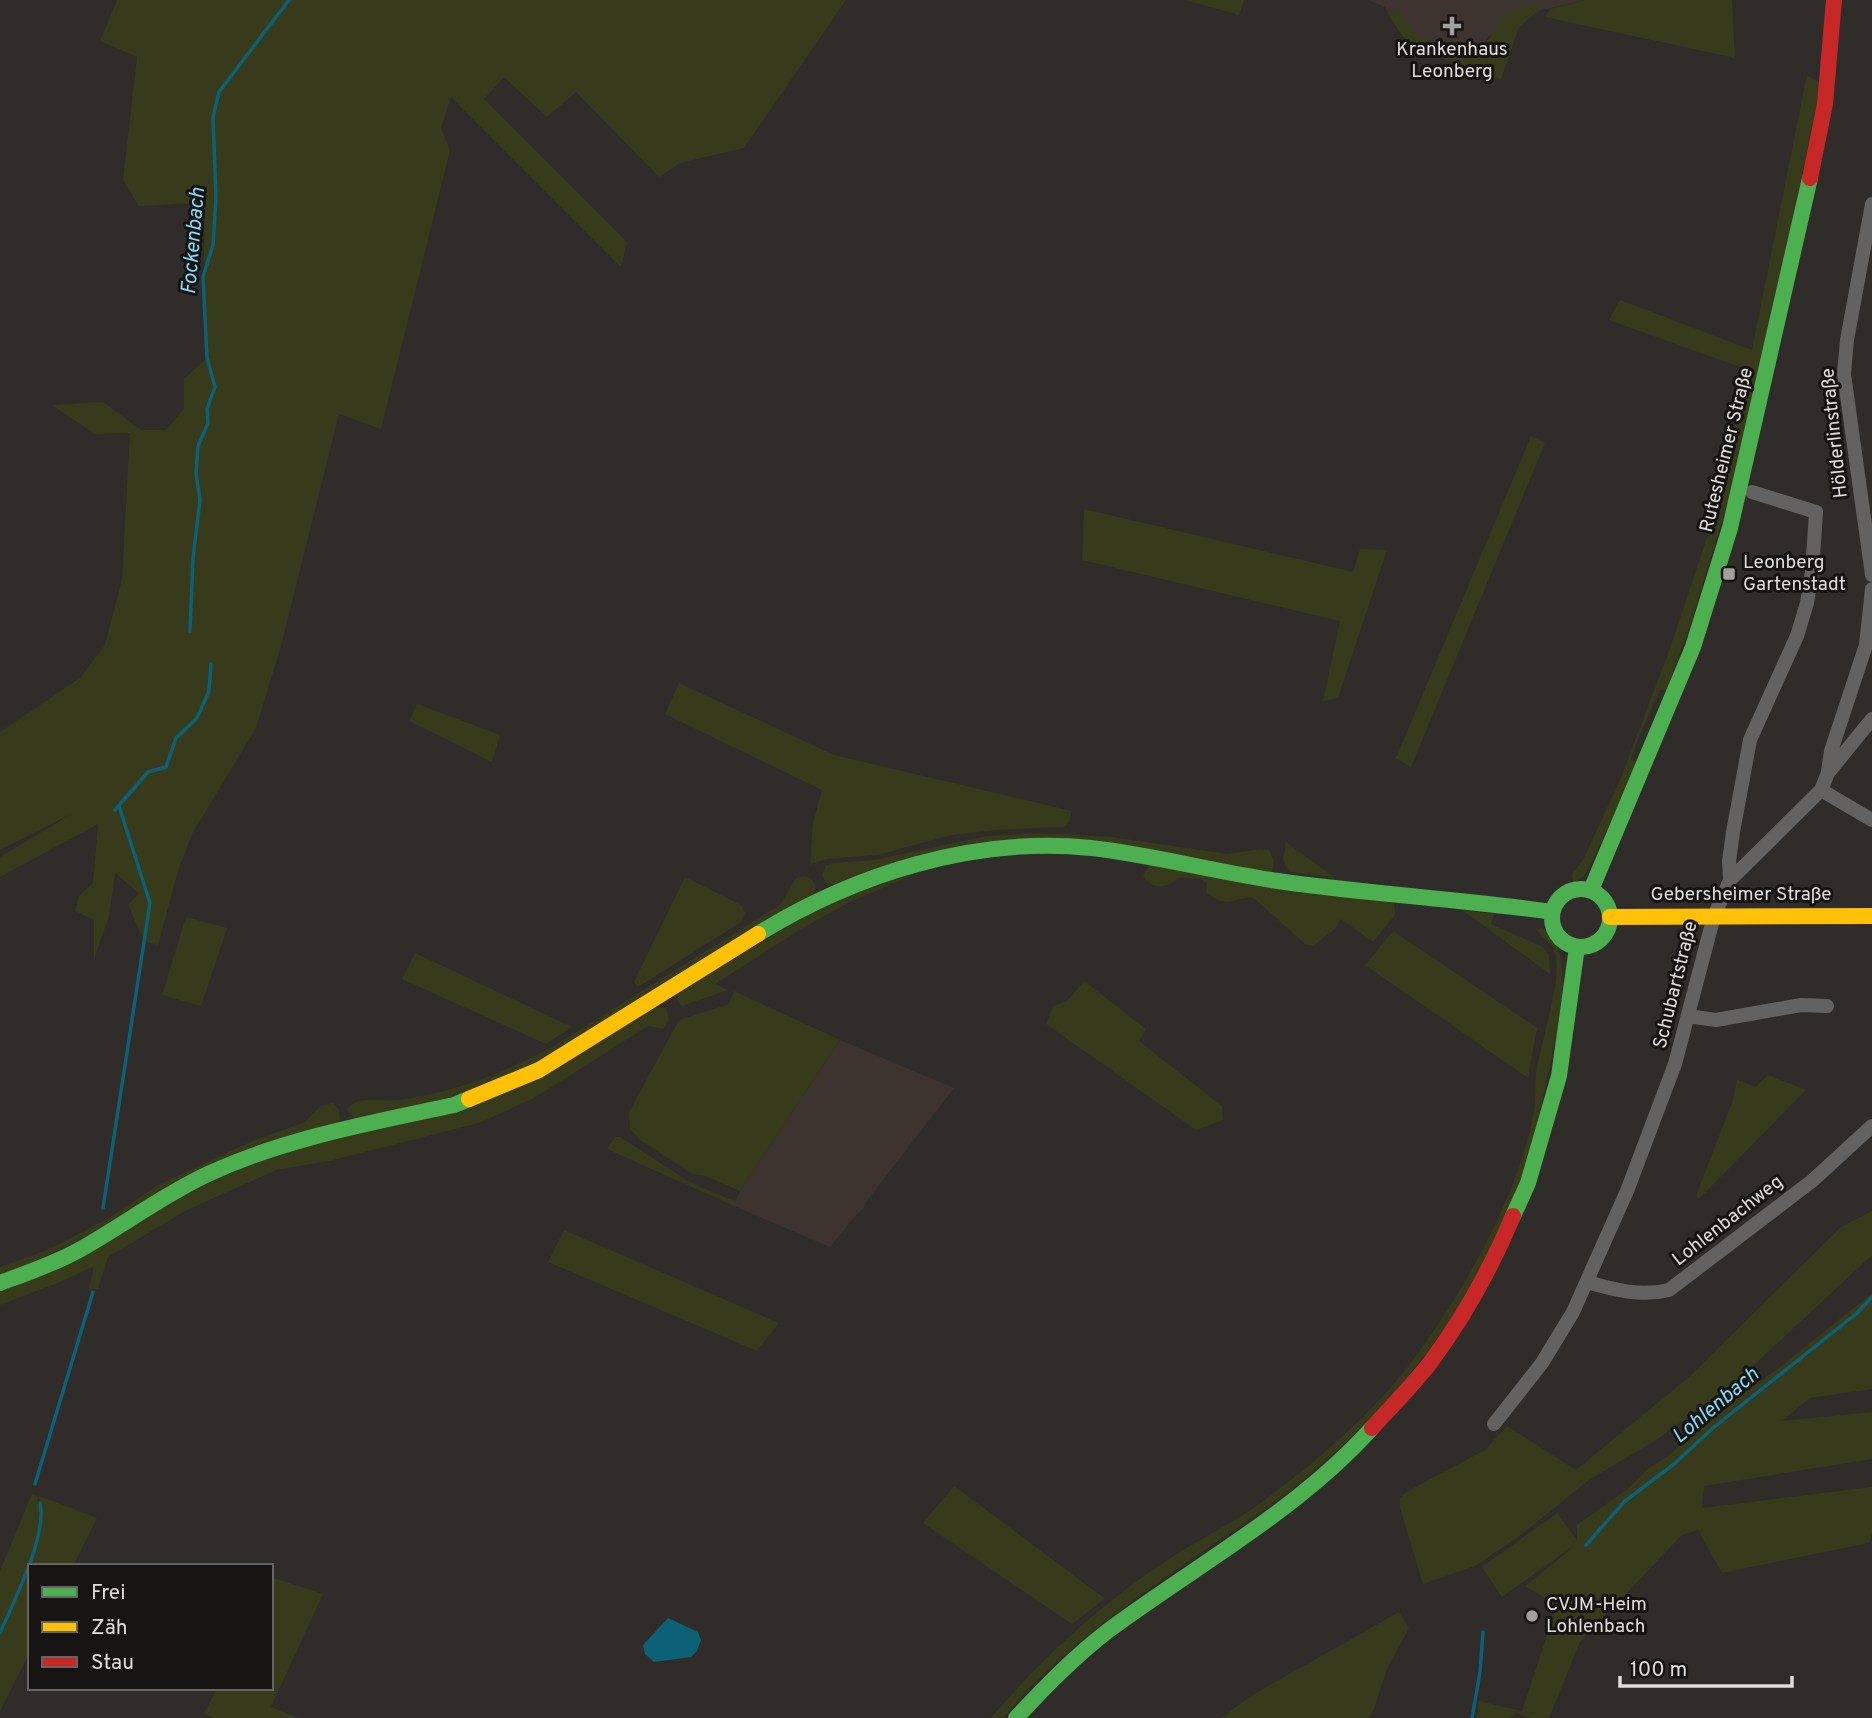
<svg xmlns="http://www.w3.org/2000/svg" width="1872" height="1718" viewBox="0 0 1872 1718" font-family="Overpass,sans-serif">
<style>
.built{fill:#3d3430}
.green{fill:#373b1c}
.water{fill:#0c6176}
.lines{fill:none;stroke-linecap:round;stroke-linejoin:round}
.stream{stroke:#0c6176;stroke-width:3.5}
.street{stroke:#646261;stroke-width:14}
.fast{stroke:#4caf50;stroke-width:16}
.slow{stroke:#ffc107;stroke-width:16}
.jam{stroke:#c62828;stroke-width:16}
.poi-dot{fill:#a29f9d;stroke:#171513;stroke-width:2.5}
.labels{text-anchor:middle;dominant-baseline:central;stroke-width:6;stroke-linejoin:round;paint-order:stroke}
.poi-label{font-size:19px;fill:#e0dddb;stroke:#171513;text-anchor:start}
.street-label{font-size:19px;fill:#e0dddb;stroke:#171513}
.water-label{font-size:21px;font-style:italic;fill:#85dbf7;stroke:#171513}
</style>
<rect width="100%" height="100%" fill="#2f2c2a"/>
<!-- built -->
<path class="built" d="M1368,0H1586L1538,11L1534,6L1487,38L1483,47L1469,49L1422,41L1409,28L1400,11L1389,16L1385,7Z
M840,1040L954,1088L865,1203L864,1208L855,1216L830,1247L734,1206L740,1191Z"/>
<!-- green -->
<path class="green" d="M117,0H846L744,148L680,163L659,177L576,92L547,117L504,77L484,99L627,242L621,267L451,97L441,128L450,150L381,429L339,414L281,646L256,728L192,834L178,871L158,945L144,941L128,905L139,893L115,873L109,916L94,959V920L75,911L79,896L93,883L98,824L0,877V857L73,813L0,850V732L80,678L105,645L122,579L130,433L95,434L52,405L103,402L141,430H166L184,409V379L207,358L203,277L205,218L197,203L139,206L123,180L137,57L100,41Z
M1185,0H1244L1239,15Z
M1586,0H1732L1735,58L1545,17L1550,9Z
M1528,6H1534L1538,11L1519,27L1501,79L1410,47L1389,16L1400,11C1422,52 1441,46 1483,47L1505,15Z
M1807,75L1821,84L1744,450L1688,632L1666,690H1660L1637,741L1631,760L1638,763L1592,862L1584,876L1573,883L1572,874L1583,860L1620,780L1669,651L1713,520L1748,370L1609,320L1620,300L1752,350Z
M1531,436L1545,443L1411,767L1396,758Z
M1084,509L1353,572L1360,549L1387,550L1338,698L1323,701L1340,621L1082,560Z
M679,683L834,755L1072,811L1069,822L1064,827L995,830L952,835L877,855L826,859L810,865L813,823L822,790L665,714Z
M417,704L500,735L492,762L409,721Z
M1041,833L1112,837L1227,854L1261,849L1269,850L1274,861L1272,873L1050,840L835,885L826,883L822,875L826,866L833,863L874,860L987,836Z
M1286,842L1335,878L1289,872L1283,860Z
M1150,863L1394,903L1395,915L1373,942L1341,919L1335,929L1313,946L1305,944L1254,898C1231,896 1233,911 1206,893L1207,883L1201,879L1178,878C1166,889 1153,890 1143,876Z
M915,874L850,902L801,929L715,984L728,990L682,1006L677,1000L678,992L834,899Z
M805,876L812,879L816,886L813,895L629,1008L493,1086L358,1121L347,1110C356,1094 382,1102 397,1100C456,1092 500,1074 552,1047L780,905L796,878Z
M685,877L741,905L745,913L741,922L638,987L634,982Z
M1462,910L1494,914L1491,924L1543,947L1549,955L1550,974Z
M186,917L227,928L201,1006L162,995Z
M1541,927C1577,951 1559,1015 1553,1051C1544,1094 1535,1137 1521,1179C1474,1313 1380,1426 1266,1508C1174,1573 1076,1631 1003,1718H991C1039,1661 1101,1604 1163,1563C1194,1542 1228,1526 1258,1505C1303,1472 1347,1435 1385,1394C1445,1327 1519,1201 1534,1111C1536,1099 1535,1087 1536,1075C1539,1045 1565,975 1554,951C1550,942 1542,938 1537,930Z
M1393,931L1537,1028L1528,1078L1365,965Z
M415,953L572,1027L546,1044L402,979Z
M1084,981L1146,1029L1139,1041L1222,1106L1223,1120L1196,1130L1046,1024L1053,1006L1067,1001Z
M734,991L840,1040L740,1191L703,1175L692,1174L640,1140L630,1129L629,1112L678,1022L682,1019L729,1004Z
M656,1007L666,1008L669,1020L663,1029L648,1026L534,1098L479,1123L329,1161L276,1170L185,1211L108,1257L98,1289H89L94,1266L60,1282L0,1305V1289L230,1172L310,1144L421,1120Z
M1768,1075L1806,1090L1699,1199L1696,1196L1733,1100L1737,1080L1756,1087Z
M333,1103L339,1110L340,1120L336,1125L109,1226L0,1278V1267L48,1250L109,1218L158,1185L250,1142L305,1122L320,1106Z
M615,1137H620L688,1181L736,1202L734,1206L607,1149Z
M1872,1211V1255L1738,1380L1658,1439L1589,1480L1522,1534L1477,1565L1423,1584L1400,1508V1498L1406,1492L1485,1450L1507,1426L1576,1470L1690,1376L1841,1227Z
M564,1230L779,1323L757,1351L548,1262Z
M1872,1293V1389L1810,1398L1782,1421L1872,1412V1459L1704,1486L1702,1508L1872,1487V1533L1869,1543L1722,1573L1698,1530L1682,1535L1580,1642L1549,1718H1531L1515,1713L1511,1718H1477L1479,1701L1522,1711L1557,1605L1525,1586L1559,1559L1573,1546L1502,1597L1482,1567L1557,1513L1577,1540V1525L1630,1487L1649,1468L1668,1456L1737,1397L1776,1370Z
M954,1486L1104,1598V1599L1072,1624L923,1523Z
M32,1494L37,1496C49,1536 15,1592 0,1629V1571Z
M39,1496L97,1518L73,1566H30V1652L0,1711V1635L37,1546L42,1507Z
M271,1577L323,1594L271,1707L298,1718H215L204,1714L217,1688H271Z
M1399,1612L1409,1628L1387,1669L1374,1709L1368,1718H1221L1254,1694Z"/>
<!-- water -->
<path class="water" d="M668,1618L698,1632L701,1640L697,1651L691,1657L654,1662L645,1654L643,1645Z"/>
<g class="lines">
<!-- stream -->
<path class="stream" d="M190,631L193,558L200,500L196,473L198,446L208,423L207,409L215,387L207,358L203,277L213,245L216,198L213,117L219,92L289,0
M115,810L148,772L166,767L176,738L197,718L209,691L211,664
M103,1208L150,903L119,806
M35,1484L93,1292
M1586,1545L1624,1502L1674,1464L1713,1428L1856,1314L1872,1297
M0,1633C14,1600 47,1538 40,1503
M1472,1718L1480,1672L1483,1632"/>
<!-- street -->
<path class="street" d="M1872,204L1847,340L1844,374L1872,575
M1828,771L1831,751L1866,645L1872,589
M1821,790L1872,820
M1730,880L1821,790L1828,773L1872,719
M1688,1016L1716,1020L1801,1005L1827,1006
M1587,1282C1615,1290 1641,1297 1669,1290L1812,1181L1872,1126
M1494,1424L1542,1363L1573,1312L1627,1191L1675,1064L1714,916L1730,880L1729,861L1733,832L1750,740L1797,636L1807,603L1812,572L1816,512L1752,492"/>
<!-- fast -->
<path class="fast" d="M1552 918a29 29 0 1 1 58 0a29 29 0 1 1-58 0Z
M1591,890L1693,647L1730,528L1810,178
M758,934C855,874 975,836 1091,848C1154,855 1215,872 1278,881C1369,894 1461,899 1552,912
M1513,1216L1528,1183L1559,1076L1577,947
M0,1283C27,1273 54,1264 79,1250C122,1226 163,1195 208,1174C286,1138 371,1123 454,1105L469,1099
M1016,1718C1045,1687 1075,1656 1109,1630C1198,1564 1297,1511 1372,1428"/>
<!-- slow -->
<path class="slow" d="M1610,917L1872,916
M469,1099L539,1070L758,934"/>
<!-- jam -->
<path class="jam" d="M1810,178L1825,104L1834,0
M1372,1428C1391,1407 1412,1386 1430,1363C1464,1317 1491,1269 1513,1216"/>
</g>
<!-- markers -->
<g class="poi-dot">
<path d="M1448.5 15.5h7v7h7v7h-7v7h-7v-7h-7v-7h7z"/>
<rect x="1722" y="567" width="14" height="14" rx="3.5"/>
<circle cx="1532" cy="1616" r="7"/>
</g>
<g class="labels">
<!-- poi labels -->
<g class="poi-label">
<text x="1452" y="50" text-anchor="middle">Krankenhaus<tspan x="1452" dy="22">Leonberg</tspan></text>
<text x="1743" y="563">Leonberg<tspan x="1743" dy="22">Gartenstadt</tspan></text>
<text x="1546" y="1605">CVJM-Heim<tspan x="1546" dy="22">Lohlenbach</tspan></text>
</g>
<!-- street labels -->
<g class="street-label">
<text transform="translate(1835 433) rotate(-96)">Hölderlinstraße</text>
<text transform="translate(1727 450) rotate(-76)">Rutesheimer Straße</text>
<text x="1741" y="895">Gebersheimer Straße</text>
<text transform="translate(1676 985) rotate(-76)">Schubartstraße</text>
<text transform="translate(1728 1221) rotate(-38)">Lohlenbachweg</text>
</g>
<!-- water labels -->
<g class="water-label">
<text transform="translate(194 241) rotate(-85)">Fockenbach</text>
<text transform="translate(1716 1406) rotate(-40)">Lohlenbach</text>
</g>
</g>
<!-- legend -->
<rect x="28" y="1564" width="245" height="126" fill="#171513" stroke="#676563" stroke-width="2"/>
<rect x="42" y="1587" width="35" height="10" fill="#4caf50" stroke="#676563" stroke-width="2"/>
<text x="91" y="1599" font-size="21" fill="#e0dddb">Frei</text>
<rect x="42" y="1622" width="35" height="10" fill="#ffc107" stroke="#676563" stroke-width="2"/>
<text x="91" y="1634" font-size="21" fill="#e0dddb">Zäh</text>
<rect x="42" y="1657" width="35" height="10" fill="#c62828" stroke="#676563" stroke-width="2"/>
<text x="91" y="1669" font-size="21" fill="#e0dddb">Stau</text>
<!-- scale -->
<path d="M1620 1676v10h172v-10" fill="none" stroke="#e0dddb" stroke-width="3.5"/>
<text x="1630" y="1676" font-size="21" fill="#e0dddb" stroke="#171513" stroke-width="5" paint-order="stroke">100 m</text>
</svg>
